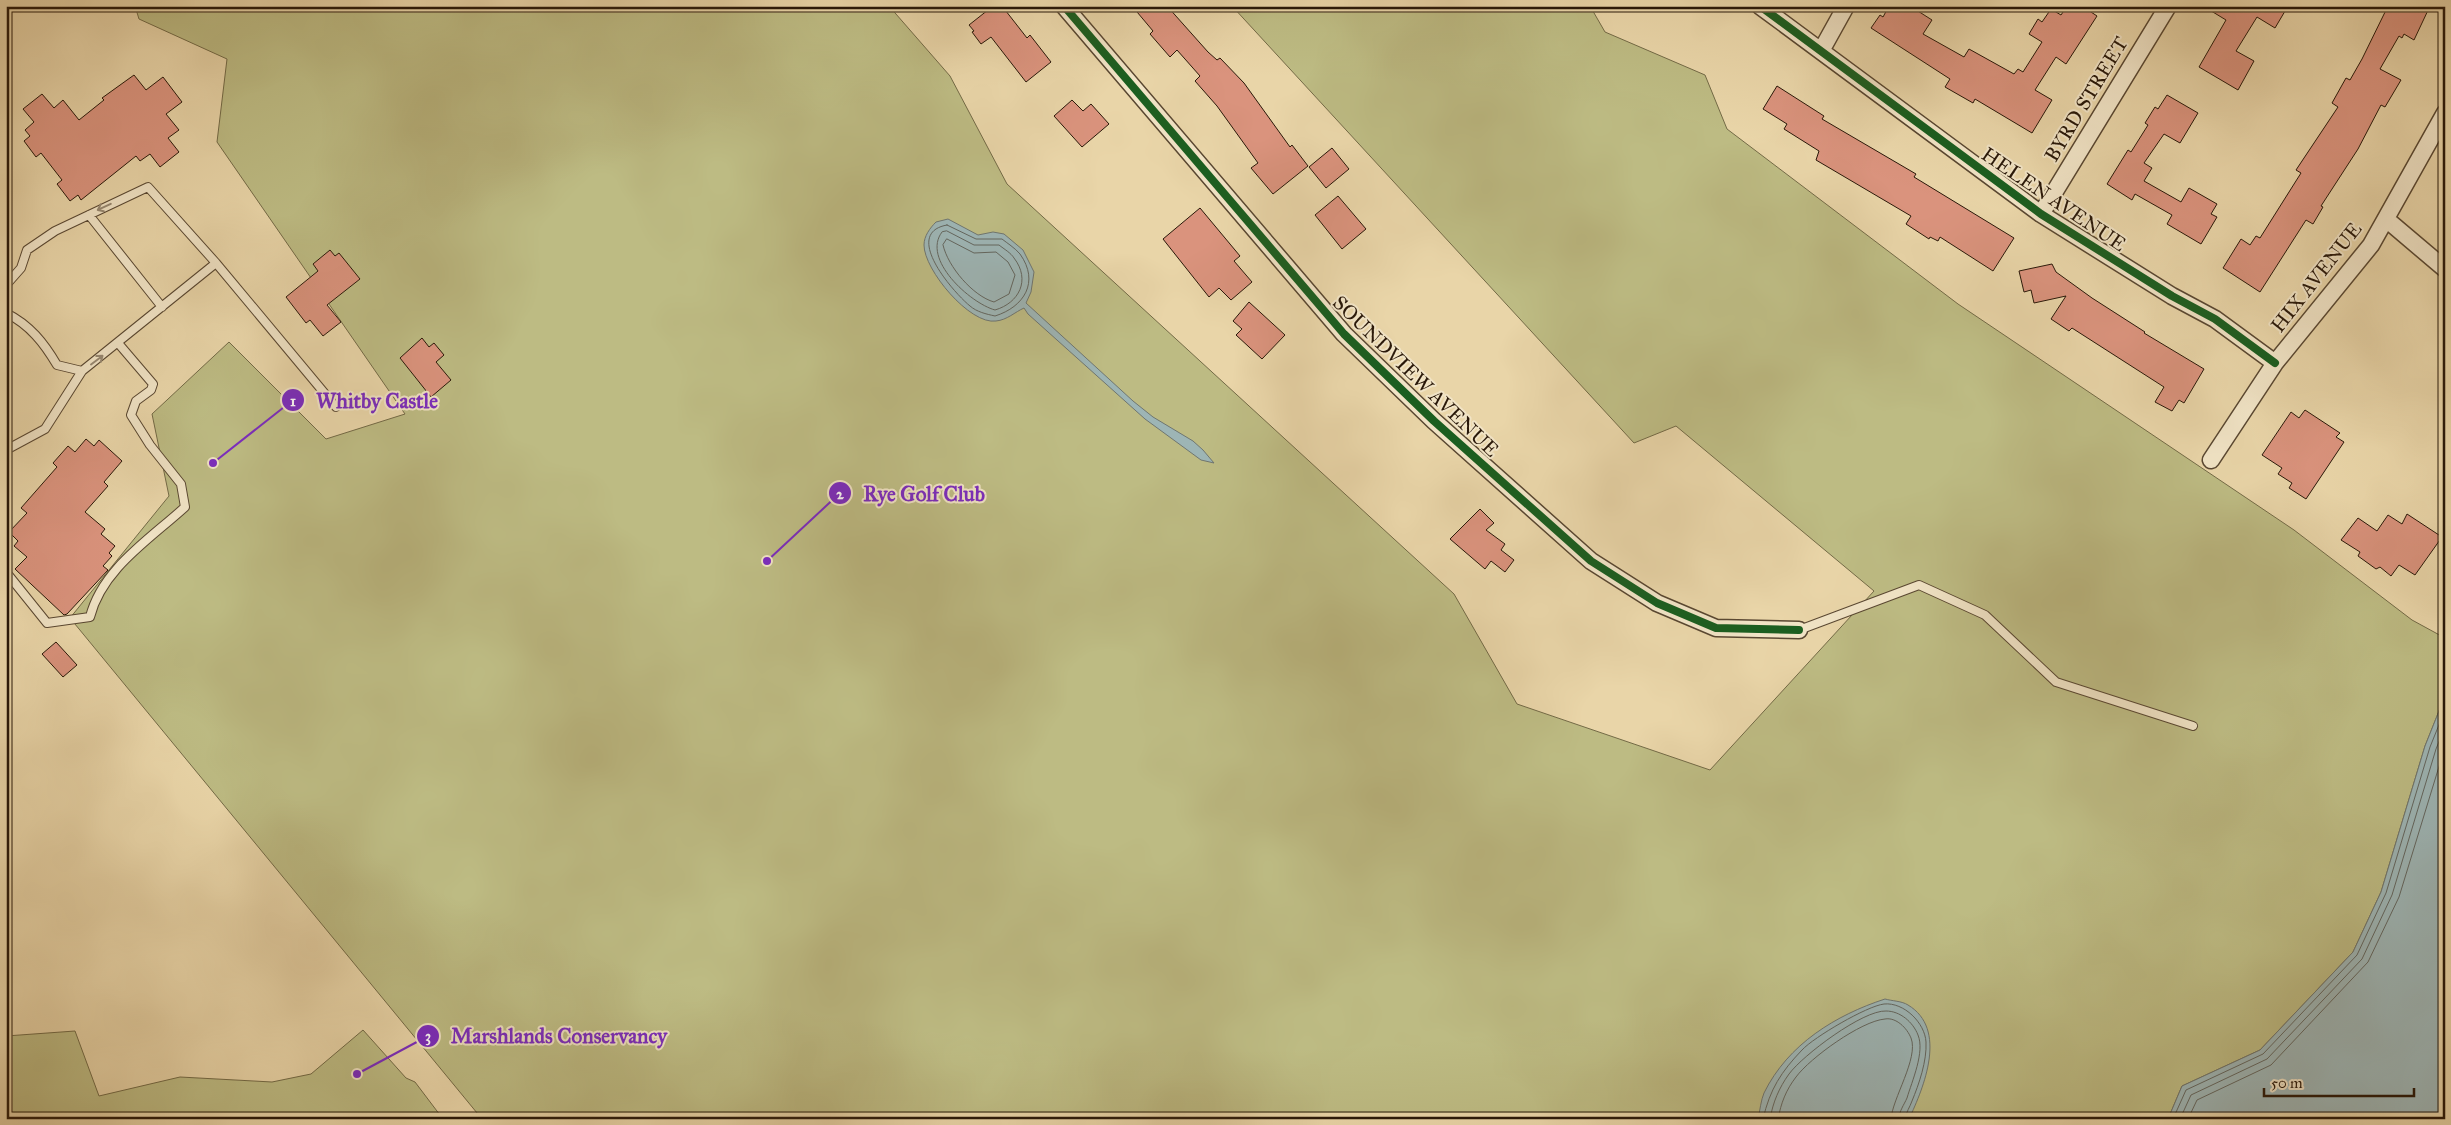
<svg xmlns="http://www.w3.org/2000/svg" width="2451" height="1125" viewBox="0 0 2451 1125" font-family="'IM FELL Great Primer',serif">
<style>
.green{fill:#bdbb83;stroke:#736a46}
.water{fill:#9db5b5;stroke:#6f7670}
.lines{fill:none;stroke-linecap:round;stroke-linejoin:round}
.shore{stroke:#63665f;stroke-width:1}
.building{fill:#da937d;stroke:#291809}
.lane-casing{stroke:#594731;stroke-width:10}
.street-casing{stroke:#594731;stroke-width:19}
.lane{stroke:#f1e4c6;stroke-width:8}
.street{stroke:#f1e4c6;stroke-width:16}
.cycleway-casing{stroke:#f1e4c6;stroke-width:11}
.cycleway{stroke:#1b5e20;stroke-width:8}
.oneway{stroke:#978871}
.labels{text-anchor:middle;dominant-baseline:central;stroke-width:4;stroke-linejoin:round;paint-order:stroke}
.street-label{font-size:20px;fill:#291809;stroke:#f1e4c6}
.leader{fill:none;stroke:#7b2cbf;stroke-width:2}
.callout-dot{fill:#7b2cbf;stroke:#f1e4c6;stroke-width:2}
.mark-label{font-size:15px;text-anchor:middle;font-weight:bold;fill:#fff}
.callout-label{font-size:21px;text-anchor:middle;font-weight:bold;fill:#7b2cbf;stroke:#f1e4c6;stroke-width:4;stroke-linejoin:round;paint-order:stroke}
</style>
<rect width="100%" height="100%" fill="#e9d5a8"/>
<filter id="stains"><feTurbulence type="fractalNoise" baseFrequency=".004" numOctaves="4"/><feColorMatrix values="0 0 0 0 .2 0 0 0 0 .09 0 0 0 0 .02 0 0 0 .5 -.17"/></filter>
<radialGradient id="worn" r=".72"><stop offset=".6" stop-color="#630" stop-opacity="0"/><stop offset="1" stop-color="#630" stop-opacity=".3"/></radialGradient>
<!-- green -->
<path class="green" d="M135,6H889L950,76L1007,184L1454,594L1517,704L1710,770L1874,591L1676,426L1634,443L1232,6H1590L1605,32L1705,75L1727,129L1958,304L2294,530L2412,620L2445,638V696L2425,746L2381,892L2353,952L2260,1050L2182,1086L2168,1119H482L70,618L169,496L152,414L229,342L326,439L405,414L217,142L227,59L139,19Z
M363,1030L406,1078L415,1082L443,1119H6V1036L75,1031L99,1096L180,1077L272,1082L311,1074Z"/>
<!-- water -->
<path class="water" d="M948,219L978,235L993,232L1004,234L1023,250L1034,272L1031,292L1026,303L1133,401L1153,417L1193,441L1203,450L1214,463L1201,460L1145,419L1028,314L1024,308C1015,312 1007,320 996,321C970,325 924,270 924,245C924,236 930,228 936,222Z
M2445,696V1119H2168L2182,1086L2260,1050L2353,952L2381,892L2425,746Z
M1885,999C1892,1001 1902,1001 1908,1005C1948,1029 1924,1087 1909,1119H1758C1760,1110 1761,1100 1764,1093C1788,1044 1836,1015 1885,999Z"/>
<g class="lines">
<!-- shore -->
<path class="shore" d="M947,225L976,239H1002C1007,243 1015,248 1020,254C1040,282 1024,307 995,316C986,314 977,312 970,306C954,293 901,233 947,225Z
M947,231L974,245H999C1004,249 1011,253 1014,258C1031,280 1019,303 995,310C970,303 921,259 942,232Z
M947,239L974,253L996,252L1008,262L1015,275L1009,294L994,302C973,296 948,267 943,245Z
M1763,1119C1770,1089 1781,1072 1802,1050C1814,1037 1867,1006 1884,1004C1904,1002 1925,1023 1926,1042C1927,1061 1919,1084 1912,1101C1910,1107 1906,1112 1905,1119
M1770,1119C1773,1102 1779,1088 1789,1074C1803,1055 1863,1010 1886,1011C1900,1011 1913,1022 1918,1035C1925,1052 1912,1081 1907,1098C1904,1105 1899,1111 1899,1119
M1778,1119C1781,1103 1786,1090 1796,1077C1810,1058 1861,1021 1885,1019C1896,1017 1907,1028 1911,1038C1919,1058 1892,1099 1891,1119
M2173,1119L2186,1090L2263,1054L2357,955L2386,893L2430,747L2445,710
M2180,1119L2191,1095L2267,1059L2362,959L2392,895L2436,749L2445,727
M2188,1119L2197,1100L2271,1065L2368,962L2399,897L2445,747"/>
</g>
<!-- building -->
<path class="building" d="M993,6H1002L1027,38L1030,35L1051,62L1026,82L991,37L981,44L972,32L974,31L969,25Z
M1132,6H1167L1208,52L1217,60L1220,58L1244,83L1290,147L1292,145L1308,166L1273,194L1251,168L1258,163L1217,106L1195,81L1200,76L1177,50L1170,57L1150,34L1153,31Z
M1889,6H1910L1932,20L1923,34L1964,57L1969,49L2014,74L2018,69L2023,72L2042,42L2029,34L2038,19L2042,22L2051,9L2061,15L2067,6H2082L2097,16L2066,64L2056,57L2035,90L2052,100L2032,133L1975,99L1973,103L1945,87L1950,79L1871,28L1880,15L1883,17Z
M2203,6H2288L2275,28L2257,17L2236,51L2254,61L2238,90L2199,67L2226,20Z
M2388,6H2430L2414,40L2404,34L2402,38L2399,36L2380,69L2401,80L2385,107L2381,105L2358,149L2321,206L2323,207L2313,224L2306,220L2260,292L2223,268L2241,239L2250,245L2256,236L2260,238L2301,173L2296,170L2338,107L2332,103L2346,78L2350,80L2362,59Z
M134,75L146,90L163,77L182,102L166,114L179,130L168,138L179,152L160,167L150,154L140,161L136,156L81,200L78,195L70,201L57,184L62,180L41,153L36,157L24,141L30,136L25,130L34,122L23,109L42,94L54,108L63,100L79,120L104,100L102,98Z
M1777,86L1824,116L1822,119L1916,174L1914,177L2014,238L1993,271L1940,237L1938,241L1930,237L1929,239L1906,224L1911,216L1816,160L1819,151L1784,129L1787,124L1763,109Z
M2167,95L2198,113L2180,143L2164,134L2144,163L2152,168L2144,181L2181,202L2189,188L2217,204L2211,214L2217,217L2201,244L2167,224L2172,215L2135,194L2132,200L2107,184L2128,150L2131,152L2148,125L2145,123L2155,107L2158,109Z
M1072,100L1083,111L1091,104L1109,124L1082,147L1054,116Z
M1332,148L1349,169L1326,188L1309,167Z
M1338,196L1366,229L1342,249L1315,215Z
M1200,208L1240,256L1234,261L1252,282L1231,300L1219,288L1209,297L1163,239Z
M330,250L335,256L339,253L360,279L327,305L341,322L323,336L310,320L306,323L286,297L318,271L313,264Z
M2052,264L2056,272L2092,298L2145,332L2144,333L2204,369L2184,403L2179,400L2172,411L2155,402L2164,387L2072,328L2069,331L2051,319L2066,296L2034,303L2031,290L2024,292L2019,271Z
M1249,302L1285,335L1262,359L1236,335L1242,329L1233,321Z
M422,338L429,347L434,343L444,355L436,362L451,380L431,397L400,358Z
M2305,410L2340,433L2336,437L2344,442L2306,499L2289,488L2292,483L2278,474L2282,468L2262,455L2291,412L2299,418Z
M86,439L94,446L99,440L122,461L104,482L108,486L85,512L105,529L101,534L115,546L109,553L112,556L103,566L108,570L67,614L64,615L15,569L27,557L14,546L18,541L9,532L27,513L21,508L57,467L53,463L68,446L75,452Z
M1480,509L1494,523L1486,530L1505,544L1501,550L1514,560L1505,572L1491,561L1485,569L1450,539Z
M2407,514L2442,537L2415,575L2399,565L2391,576L2380,567L2376,569L2358,556L2360,552L2341,540L2358,518L2377,531L2388,515L2402,524Z
M56,642L77,665L63,677L42,654Z"/>
<g class="lines">
<!-- lane casing -->
<g class="lane-casing">
<path id="lane" d="M89,215L162,307
M6,285L21,268L27,250L55,231L148,187L216,263
M6,313C30,325 44,343 57,365L82,371
M6,450L45,429L82,371L216,263L336,407
M6,572L47,623L90,617C102,569 150,539 185,507L181,484L150,445L131,415L136,401L151,390L153,384L118,343
M1799,630L1919,585L1985,615L2056,682L2193,726"/>
</g>
<!-- street casing -->
<g class="street-casing">
<path id="street" d="M1064,6L1344,334L1434,421L1591,561L1657,603L1716,628L1799,630
M1760,6L2041,214L2172,296L2215,319L2275,363
M1821,51L1846,6
M2041,214L2168,6
M2386,219L2445,269
M2211,460L2275,363L2371,245L2445,113"/>
</g>
<!-- lane -->
<use href="#lane" class="lane"/>
<!-- street -->
<use href="#street" class="street"/>
<!-- cycleway casing -->
<g class="cycleway-casing">
<path id="cycleway" d="M1064,6L1344,334L1434,421L1591,561L1657,603L1716,628L1799,630
M1760,6L2041,214L2172,296L2215,319L2275,363"/>
</g>
<!-- cycleway -->
<use href="#cycleway" class="cycleway"/>
</g>
<!-- one-way arrows -->
<defs><path id="oneway-shaft" d="M-6 0H5M1.5-3L5.5 0L1.5 3" fill="none" stroke-width="1.6" stroke-linecap="round" stroke-linejoin="round" transform="scale(1.25)"/></defs>
<g class="oneway">
<use href="#oneway-shaft" transform="translate(104 207) rotate(155)"/>
<use href="#oneway-shaft" transform="translate(97 360) rotate(-37)"/>
</g>
<g class="labels">
<!-- street labels -->
<g class="street-label">
<text transform="translate(2086 99) rotate(-59)">BYRD STREET</text>
<text transform="translate(2054 199) rotate(34)">HELEN AVENUE</text>
<text transform="translate(2316 277) rotate(-52)">HIX AVENUE</text>
<text transform="translate(1416 376) rotate(44)">SOUNDVIEW AVENUE</text>
</g>
</g>
<!-- callouts -->
<path class="leader" d="M213 463L293 400M767 561L840 493M357 1074L428 1036"/>
<g class="callout-dot">
<circle cx="213" cy="463" r="5"/>
<circle cx="767" cy="561" r="5"/>
<circle cx="357" cy="1074" r="5"/>
<circle cx="293" cy="400" r="12"/>
<circle cx="840" cy="493" r="12"/>
<circle cx="428" cy="1036" r="12"/>
</g>
<g class="mark-label">
<text x="293" y="406">1</text>
<text x="840" y="499">2</text>
<text x="428" y="1041">3</text>
</g>
<g class="callout-label">
<text x="377" y="408">Whitby Castle</text>
<text x="924" y="501">Rye Golf Club</text>
<text x="559" y="1043">Marshlands Conservancy</text>
</g>
<!-- margin -->
<rect width="2451" height="1125" fill="none" stroke="#e9d5a8" stroke-width="25"/>
<rect x="8" y="8" width="2436" height="1110" fill="none" stroke="#291809" stroke-width="2.5"/>
<rect x="12" y="12" width="2426" height="1100" fill="none" stroke="#291809"/>
<!-- scale -->
<path d="M2264 1088v8h150v-8" fill="none" stroke="#291809" stroke-width="2.5"/>
<text x="2271" y="1088" font-size="15" fill="#291809" stroke="#f1e4c6" stroke-width="4" paint-order="stroke">50 m</text>
<rect width="100%" height="100%" filter="url(#stains)"/>
<rect width="100%" height="100%" fill="url(#worn)"/>
</svg>
